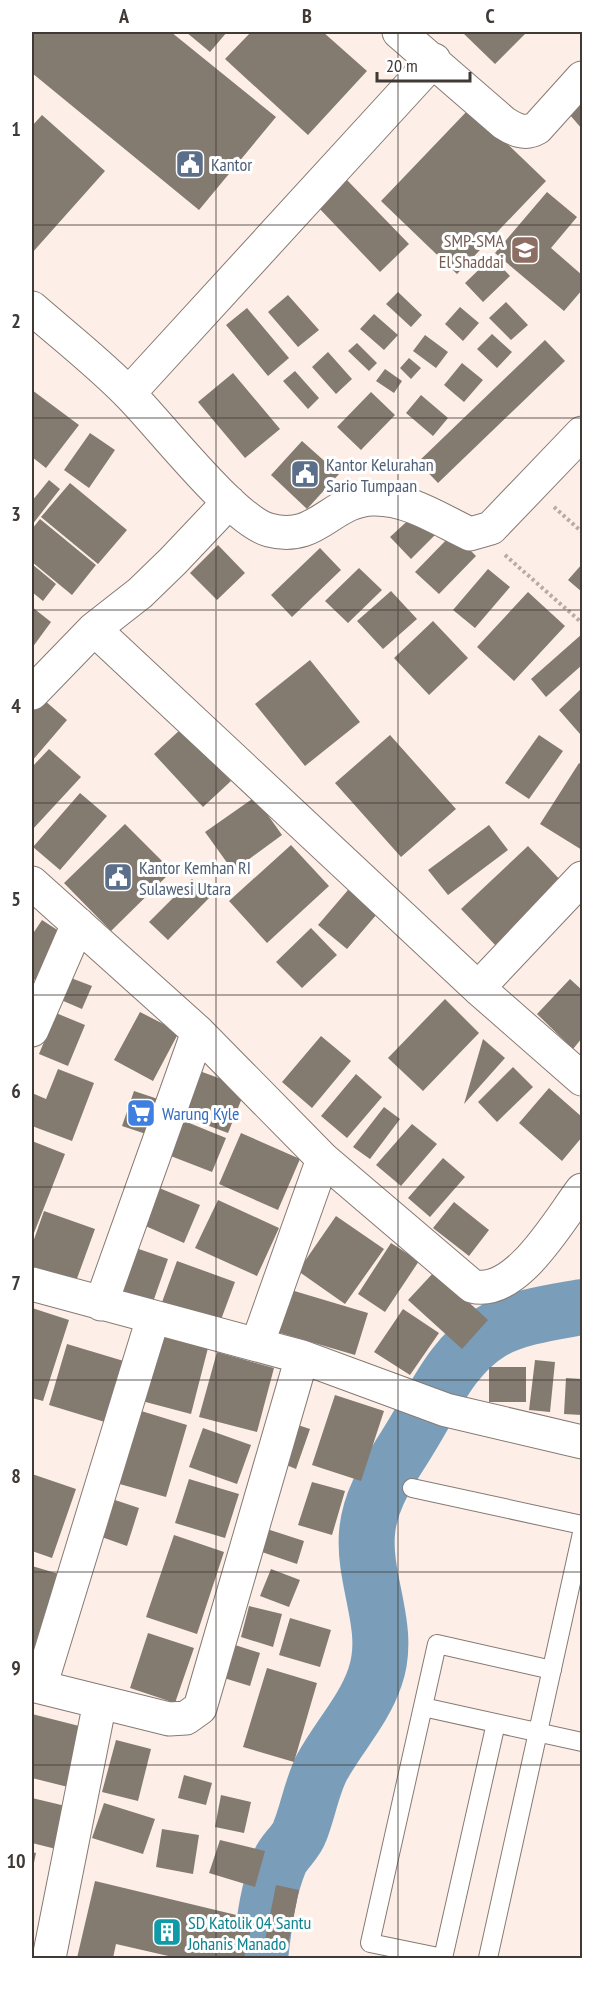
<svg xmlns="http://www.w3.org/2000/svg" width="614" height="1990" viewBox="0 0 614 1990" font-family="'PT Sans Narrow',sans-serif">
<style>
.lines{fill:none;stroke-linecap:round;stroke-linejoin:round}
.river{stroke:#7a9eba;stroke-width:56}
.building{fill:#837a70}
.lane-casing{stroke:#867a73;stroke-width:20}
.street-casing{stroke:#867a73;stroke-width:35}
.path{stroke:#b6aba5;stroke-width:4;stroke-dasharray:3 3;stroke-linecap:butt}
.lane{stroke:#fff;stroke-width:18}
.street{stroke:#fff;stroke-width:33}
.grid{fill:none;stroke:#403a37;stroke-width:1.5;stroke-opacity:0.55}
.labels{text-anchor:middle;dominant-baseline:central;stroke-width:6;stroke-linejoin:round;paint-order:stroke}
.service-label{font-size:18px;fill:#4e5e75;stroke:#fff;text-anchor:start}
.education-label{font-size:18px;fill:#785e54;stroke:#fff;text-anchor:end}
.shop-label{font-size:18px;fill:#366cbe;stroke:#fff;text-anchor:start}
.culture-label{font-size:18px;fill:#0d838f;stroke:#fff;text-anchor:start}
.neatline{fill:none;stroke:#403a37;stroke-width:2}
.grid-label{font-size:20px;text-anchor:middle;font-weight:bold;fill:#403a37}
</style>
<rect width="100%" height="100%" fill="#fdefe7"/>
<g class="lines">
<!-- river -->
<path class="river" d="M260,1958C264,1925 267,1892 280,1861C285,1850 296,1843 300,1831C308,1811 312,1786 322,1767C339,1736 364,1710 375,1677C392,1629 363,1582 367,1533C370,1496 391,1470 409,1440C433,1402 451,1356 491,1332C516,1317 554,1312 582,1307"/>
</g>
<!-- building -->
<path class="building" d="M32,32H171L276,117L199,210L32,73Z
M186,32H227L210,52Z
M251,32H323L367,71L308,135L225,59Z
M462,32H527L495,64Z
M582,103V129L570,115Z
M470,108L546,181L457,274L381,201Z
M42,115L105,171L32,253V126Z
M346,179L409,244L380,272L317,206Z
M547,192L577,217L551,248L582,275V290L564,311L495,253Z
M492,257L510,276L483,302L465,283Z
M398,292L422,315L411,327L386,304Z
M288,295L319,330L298,347L268,312Z
M506,302L528,325L511,340L489,318Z
M460,307L479,323L463,341L445,324Z
M247,308L289,358L268,376L226,325Z
M374,314L398,335L384,350L360,329Z
M492,334L512,352L497,368L477,349Z
M425,335L448,352L436,368L413,351Z
M545,340L565,361L438,483L418,462Z
M357,343L377,363L369,371L348,351Z
M328,352L352,379L336,394L312,367Z
M409,358L421,368L411,379L400,368Z
M462,363L483,380L464,402L444,385Z
M385,369L402,381L394,393L376,381Z
M295,371L319,398L308,409L283,381Z
M233,373L280,429L245,458L198,402Z
M32,390L79,425L46,468L32,457Z
M371,392L395,415L361,450L337,427Z
M421,395L448,418L433,436L406,413Z
M90,433L115,450L89,488L64,470Z
M302,441L339,474L307,509L271,475Z
M49,480L60,489L32,525V501Z
M70,483L127,530L98,564L41,517Z
M415,514L435,535L411,559L390,537Z
M40,519L96,565L72,595L32,562V529Z
M453,533L476,556L439,594L415,572Z
M218,545L245,573L217,600L190,573Z
M320,548L341,570L292,617L271,595Z
M32,564L56,584L43,601L32,592Z
M582,564V592L568,580Z
M359,568L382,590L348,623L325,601Z
M488,569L510,587L475,628L453,610Z
M391,591L417,619L383,649L357,621Z
M528,592L565,626L514,681L477,647Z
M32,607L51,622L32,648Z
M433,621L468,658L429,695L394,658Z
M582,634V665L546,697L531,679Z
M310,660L360,722L305,766L255,704Z
M582,688V732L580,734L559,710Z
M36,693L67,720L32,761V698Z
M182,728L231,781L203,807L154,754Z
M390,735L456,809L401,857L335,783Z
M539,735L563,751L529,799L505,783Z
M49,749L81,777L32,830V767Z
M579,763L582,765V850L540,824Z
M80,793L107,816L60,870L33,847Z
M255,797L282,835L233,871L205,832Z
M125,824L172,871L111,931L64,883Z
M489,825L508,850L448,895L428,870Z
M291,845L329,886L267,943L229,901Z
M528,846L564,884L497,947L461,909Z
M192,879L210,897L168,940L149,922Z
M354,883L383,907L347,949L318,925Z
M42,920L68,937L38,982L32,978V935Z
M311,928L337,955L302,988L276,962Z
M71,978L92,986L82,1009L61,1000Z
M570,979L582,990V1038L573,1049L537,1014Z
M445,999L479,1033L423,1091L388,1058Z
M140,1012L179,1032L153,1081L114,1060Z
M56,1013L85,1025L68,1066L39,1054Z
M321,1036L351,1061L312,1108L282,1082Z
M483,1039L505,1058L464,1104Z
M513,1067L533,1087L497,1122L478,1102Z
M58,1069L94,1083L72,1141L32,1126V1093L46,1099Z
M194,1069L246,1088L228,1133L177,1114Z
M356,1074L382,1097L347,1138L321,1116Z
M549,1088L582,1117V1137L562,1161L519,1123Z
M134,1091L161,1100L149,1135L122,1126Z
M384,1107L400,1119L370,1159L353,1147Z
M177,1118L226,1138L212,1172L163,1153Z
M412,1124L437,1144L401,1186L376,1165Z
M241,1133L300,1159L278,1210L219,1184Z
M32,1141L65,1154L32,1238Z
M443,1158L465,1177L430,1217L408,1198Z
M157,1187L200,1205L184,1243L141,1224Z
M218,1200L279,1228L257,1276L195,1248Z
M454,1202L489,1230L469,1256L433,1228Z
M44,1211L95,1229L75,1284L32,1268V1245Z
M336,1216L384,1249L345,1304L298,1271Z
M391,1243L419,1261L385,1312L358,1294Z
M130,1246L168,1259L152,1305L114,1291Z
M177,1261L235,1282L219,1325L161,1305Z
M435,1271L488,1320L462,1349L408,1300Z
M291,1290L368,1313L355,1355L277,1332Z
M32,1308L69,1320L43,1401L32,1398Z
M403,1309L439,1333L410,1375L374,1352Z
M156,1334L208,1348L191,1414L138,1400Z
M67,1344L127,1362L108,1423L49,1405Z
M217,1352L274,1368L257,1432L199,1417Z
M535,1360L555,1362L550,1412L529,1410Z
M489,1367H526V1402H489Z
M566,1378L582,1379V1415L564,1414Z
M335,1395L384,1411L361,1481L312,1465Z
M138,1410L187,1425L166,1497L116,1483Z
M292,1423L310,1429L296,1469L279,1462Z
M203,1428L251,1445L237,1484L189,1467Z
M32,1474L76,1489L52,1558L32,1551Z
M189,1479L239,1494L225,1538L175,1523Z
M312,1482L345,1491L332,1535L298,1525Z
M109,1498L139,1508L127,1546L96,1535Z
M267,1529L304,1541L297,1564L259,1551Z
M174,1535L224,1552L197,1634L146,1617Z
M32,1566L69,1577L32,1670Z
M271,1569L300,1580L289,1607L260,1596Z
M249,1606L282,1614L273,1647L241,1637Z
M290,1618L331,1630L320,1667L279,1655Z
M148,1633L194,1648L175,1703L130,1688Z
M235,1645L260,1653L250,1686L224,1678Z
M267,1668L317,1683L294,1762L243,1747Z
M32,1714L87,1728L72,1788L32,1778Z
M116,1740L151,1749L138,1801L102,1792Z
M184,1775L212,1783L206,1805L178,1798Z
M221,1795L251,1802L244,1833L215,1827Z
M32,1798L74,1808L64,1851L32,1843Z
M104,1803L155,1819L143,1854L92,1838Z
M162,1829L199,1835L193,1874L156,1867Z
M220,1840L265,1851L255,1887L209,1873Z
M32,1852L36,1853L32,1872Z
M95,1881L253,1919L244,1958H177L116,1944L113,1958H77Z
M276,1885L299,1890L288,1945L265,1940Z"/>
<g class="lines">
<!-- lane casing -->
<g class="lane-casing">
<path id="lane" d="M412,1488L582,1525
M423,1707L582,1742
M443,1958L370,1943L437,1644L552,1670
M443,1958L496,1723
M488,1958L582,1533"/>
</g>
<!-- street casing -->
<g class="street-casing">
<path id="street" d="M399,32L504,123C515,130 525,135 537,128L582,78
M32,308C64,336 100,364 130,395C159,424 234,521 269,530C318,543 330,500 373,499C408,498 440,520 470,534L491,528L582,433
M129,393L434,60
M94,629L478,988L582,1079
M32,693L94,629L140,593L173,561L229,502
M32,883L198,1032L323,1159L472,1286C516,1298 559,1220 582,1190
M478,988L582,878
M32,1030L78,924
M32,1284L302,1357L446,1410L582,1442
M101,1304L198,1032
M257,1345L323,1159
M32,1685L169,1719L186,1718L200,1708L302,1357
M40,1687L153,1318
M49,1958L100,1702"/>
</g>
<!-- path -->
<path class="path" d="M554,507L582,532
M505,555L582,623"/>
<!-- lane -->
<use href="#lane" class="lane"/>
<!-- street -->
<use href="#street" class="street"/>
</g>
<!-- grid -->
<path class="grid" d="M216,32V1958M398,32V1958M32,225H582M32,418H582M32,610H582M32,803H582M32,995H582M32,1187H582M32,1380H582M32,1572H582M32,1765H582"/>
<!-- icons -->
<defs>
<g id="civic-square" transform="scale(1.5)"><rect x="-9" y="-9" width="18" height="18" rx="4" fill="#5c6f8a" stroke="#fff"/><path d="M-.6-6.5H3V-4.5H.6V-3L4-1V1h2V6H-6V1h2V-1L-.6-3ZM-1.2 2.5V6h2.4V2.5Z" fill="#fff"/></g>
<g id="school-square" transform="scale(1.5)"><rect x="-9" y="-9" width="18" height="18" rx="4" fill="#8d6e63" stroke="#fff"/><path d="M0-5L7-2L0 1L-7-2ZM-4 1L0 2.5L4 1V4Q0 6-4 4Z" fill="#fff"/></g>
<g id="supermarket-square" transform="scale(1.5)"><rect x="-9" y="-9" width="18" height="18" rx="4" fill="#3f7fe0" stroke="#fff"/><path d="M-6-5.5h2.5l.6 2H6L4.5 2H-2.5L-4.4-4H-6ZM-1.5 3.2a1.3 1.3 0 1 0 .1 0ZM3 3.2a1.3 1.3 0 1 0 .1 0Z" fill="#fff"/></g>
<g id="building-square" transform="scale(1.5)"><rect x="-9" y="-9" width="18" height="18" rx="4" fill="#0f9aa8" stroke="#fff"/><path d="M-4-6H4V6H1V3H-1V6H-4ZM-2.5-4.3h1.7v1.8h-1.7ZM.8-4.3h1.7v1.8H.8ZM-2.5-1h1.7V.8h-1.7ZM.8-1h1.7V.8H.8Z" fill="#fff"/></g>
</defs>
<g fill-rule="evenodd">
<use href="#civic-square" x="190" y="164"/>
<use href="#school-square" x="525" y="250"/>
<use href="#civic-square" x="305" y="474"/>
<use href="#civic-square" x="118" y="877"/>
<use href="#supermarket-square" x="141" y="1113"/>
<use href="#building-square" x="167" y="1932"/>
</g>
<g class="labels">
<!-- service labels -->
<g class="service-label">
<text x="211" y="164">Kantor</text>
<text x="326" y="464">Kantor Kelurahan<tspan x="326" dy="21">Sario Tumpaan</tspan></text>
<text x="139" y="867">Kantor Kemhan RI<tspan x="139" dy="21">Sulawesi Utara</tspan></text>
</g>
<!-- education labels -->
<g class="education-label">
<text x="504" y="240">SMP-SMA<tspan x="504" dy="21">El Shaddai</tspan></text>
</g>
<!-- shop labels -->
<g class="shop-label">
<text x="162" y="1113">Warung Kyle</text>
</g>
<!-- culture labels -->
<g class="culture-label">
<text x="188" y="1922">SD Katolik 04 Santu<tspan x="188" dy="21">Johanis Manado</tspan></text>
</g>
</g>
<!-- border -->
<rect width="614" height="1990" fill="none" stroke="#ffffff" stroke-width="66"/>
<!-- scale -->
<path d="M377 72v9h93v-9" fill="none" stroke="#403a37" stroke-width="3"/>
<text x="386" y="72" font-size="18" fill="#403a37" stroke="#ffffff" stroke-width="4.5" paint-order="stroke">20 m</text>
<rect x="33" y="33" width="548" height="1924" class="neatline"/>
<g class="grid-label">
<text x="124" y="23">A</text>
<text x="307" y="23">B</text>
<text x="490" y="23">C</text>
<text x="16" y="136">1</text>
<text x="16" y="328">2</text>
<text x="16" y="521">3</text>
<text x="16" y="713">4</text>
<text x="16" y="906">5</text>
<text x="16" y="1098">6</text>
<text x="16" y="1290">7</text>
<text x="16" y="1483">8</text>
<text x="16" y="1675">9</text>
<text x="16" y="1868">10</text>
</g>
</svg>
